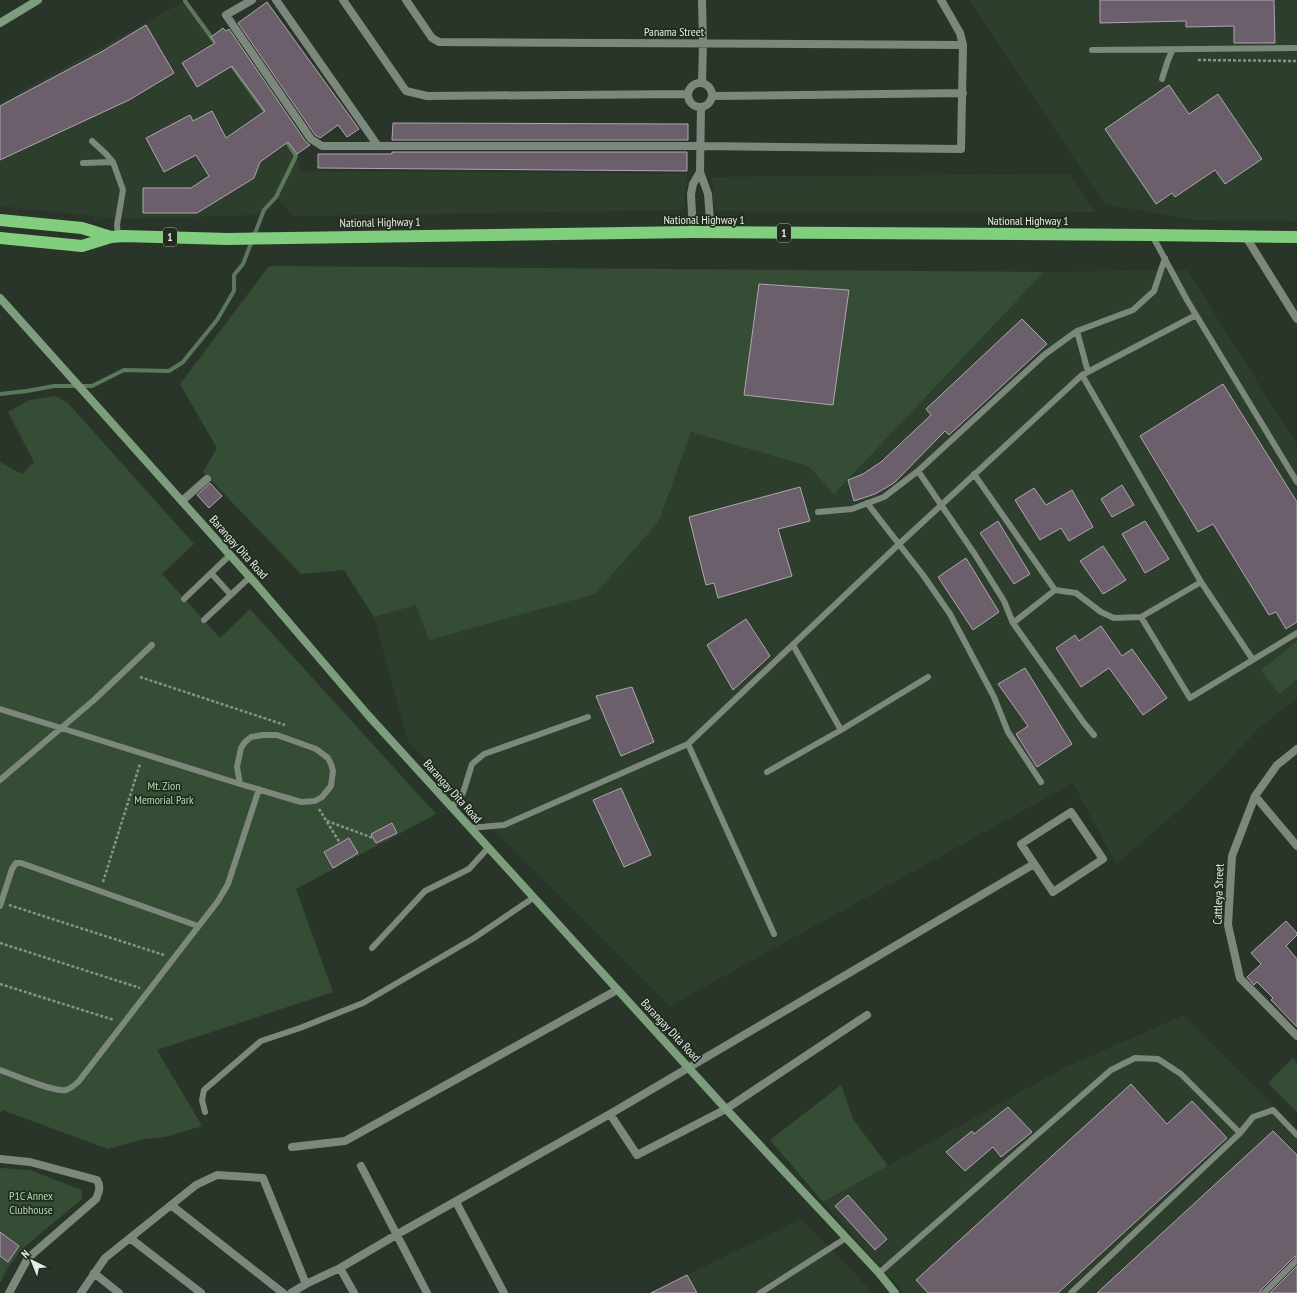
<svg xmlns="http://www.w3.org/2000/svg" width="1297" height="1293" viewBox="0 0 1297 1293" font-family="'PT Sans Narrow',sans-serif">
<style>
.built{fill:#2e3e2d}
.green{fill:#354d34}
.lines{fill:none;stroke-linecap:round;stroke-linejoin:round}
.stream{stroke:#5b785a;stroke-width:4}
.building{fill:#6a5f6b;stroke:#b1a4b2}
.path{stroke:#899289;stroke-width:2.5;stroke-dasharray:3 2;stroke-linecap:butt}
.lane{stroke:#7c887b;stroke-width:6}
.street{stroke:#7c887b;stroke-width:8}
.secondary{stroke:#7d9d7c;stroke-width:8}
.highway{stroke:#80ce7e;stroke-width:12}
.labels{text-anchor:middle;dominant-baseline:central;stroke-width:3.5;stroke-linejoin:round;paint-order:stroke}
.shield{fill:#212b20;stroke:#aab1a9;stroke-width:1}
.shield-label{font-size:11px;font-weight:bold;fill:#e4ebe4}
.street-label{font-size:12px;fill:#e4ebe4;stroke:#212b20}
.park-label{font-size:12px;fill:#acddaa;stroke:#212b20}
</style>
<rect width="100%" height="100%" fill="#2a352a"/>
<!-- built -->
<path class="built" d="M969,0H1297V221L1195,220L1104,204Z
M185,1L296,156L302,171L687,174L684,210L294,216L276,197L258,215L119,219L0,206V103Z
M1070,174L1096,212L714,211L712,177Z
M1187,270L1297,445V698L1259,728L1197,794L1116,864L1073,783L670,1006L480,817L408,742L374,617L416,605L429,639L659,521L691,432L808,466L834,494L1044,272Z
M1184,1015L1297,1130V1293H904L823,1202L1064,1068Z
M801,1219L852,1270L872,1293H651Z"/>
<!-- green -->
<path class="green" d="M269,266L1044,272L834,494L808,466L691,432L659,521L595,594L429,640L416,605L374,617L344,570L301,574L203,472L217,448L180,384Z
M55,396L67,402L194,544L162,574L220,638L250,609L436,814L296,889L333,992L157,1050L202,1126L165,1137L145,1139L108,1149L2,1110L0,1113V462L22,474L34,462L8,412L29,400Z
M1297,641V679L1279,694L1261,670Z
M1293,1058L1297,1063V1112L1268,1083Z
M841,1085L853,1119L888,1166L823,1202L770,1140Z
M0,1168L30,1170L82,1190V1199L22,1249L7,1269L0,1283Z"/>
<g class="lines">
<!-- stream -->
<path class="stream" d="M185,1L214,41
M230,63L267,114
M0,394L27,391L54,386H92L124,370L169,371L183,362L217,320L234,291V275L243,264L264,210L276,197L296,156L285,139"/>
</g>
<!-- building -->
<path class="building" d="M1100,0H1274L1275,43H1234V26L1186,27V21L1100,23Z
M267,2L359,129L347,137L338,125L320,138L315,135L238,23Z
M146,25L174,73L129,100L0,160V106L103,51Z
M223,28L226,31L229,29L306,142L310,145L297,154L288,142L260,162L254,178L197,213H143V188H191L209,176L196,155L164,172L146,138L190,115L193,121L212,111L226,138L265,111L232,66L197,87L182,63L215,43L211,37Z
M1169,85L1189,114L1218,94L1262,159L1225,184L1215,170L1175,197L1172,193L1156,204L1105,129Z
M393,123L688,124V140H392Z
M392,152H687V171L318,168V154H392Z
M759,284L849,290L833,405L744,395Z
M1022,319L1047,344L949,435L945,431L894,483L875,494L854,501L848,480L863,474L881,462L931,415L926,409Z
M1223,384L1297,502V622L1286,629L1276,612L1269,615L1213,524L1198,532L1140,436Z
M210,483L222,496L209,508L197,495Z
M1122,485L1134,505L1112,517L1101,499Z
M800,487L810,521L778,529L792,576L718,598L714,583L706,585L689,517Z
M1034,488L1046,505L1072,490L1093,527L1069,541L1061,528L1040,540L1015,500Z
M998,521L1030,574L1014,584L980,533Z
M1145,521L1169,559L1145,573L1122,534Z
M1103,546L1126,580L1103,594L1080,561Z
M966,558L999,612L973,630L938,577Z
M746,619L770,656L733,690L707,645Z
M1101,626L1122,656L1132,649L1167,698L1143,715L1109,668L1081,687L1056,648L1075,635L1079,641Z
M1025,668L1072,744L1037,767L1016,734L1028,726L998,684Z
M632,687L654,742L621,756L596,696Z
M621,788L651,855L624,867L593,800Z
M392,823L397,833L376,843L371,834Z
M349,838L358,853L333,868L324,852Z
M1286,921L1297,933V935L1286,946L1297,959V1027L1271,1000L1273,998L1257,982L1254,985L1247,977L1261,964L1251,953Z
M1131,1084L1167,1124L1192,1101L1227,1138L1058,1293H928L916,1280Z
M1008,1107L1032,1132L1001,1157L993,1147L965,1171L946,1152L972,1131L974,1134Z
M1273,1131L1297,1155V1256L1294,1257L1261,1290L1260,1293H1097Z
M848,1195L887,1239L875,1250L835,1206Z
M0,1232L19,1246L8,1262L0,1256Z
M1297,1266V1293H1270Z
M687,1275L697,1293H651Z"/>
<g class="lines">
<!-- path -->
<path class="path" d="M1198,60L1297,61
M140,677L285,725
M319,809L340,843
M327,821L373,838
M103,882L140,764
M9,905L164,955
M0,943L140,988
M0,984L114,1020"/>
<!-- lane -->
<path class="lane" d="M1092,50L1297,48
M1162,79L1168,60L1173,49
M92,141L106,154L113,162L123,190L117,225L118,236
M83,163L113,162
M1152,235L1187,300L1297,482
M1077,331L1088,372
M1082,375L1201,582L1253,660
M918,471L974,553L1004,601L1013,623L1084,723L1094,735
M974,474L1055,590L1076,593L1101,612L1114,618L1141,617L1201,582
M867,503L923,575L950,614L994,697L1008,732L1041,782
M818,512L852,509L884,497L918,471L1044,355L1077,331L1133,310L1154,291L1165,258
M211,573L231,595
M184,599L230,555
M1141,617L1190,698L1297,633
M204,620L250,577
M1013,623L1055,590
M793,645L841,730
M0,709L61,728L240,784L301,802L315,801L322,797L331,786L333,771L331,764L328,758L316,749L277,735H263L251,737L245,742L241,748L237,767L240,784
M688,744L774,934
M767,772L841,730L928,677
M0,780L94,700L152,645
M452,807L463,793L472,764L484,754L588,717
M470,828L504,825L688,744L898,545L1082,375L1196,315
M0,906L12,869L16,863H21L198,926
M372,948L425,891L469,869L488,848
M0,1070C14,1075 53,1092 66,1090C72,1088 76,1084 79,1081L218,901L228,884L259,789
M205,1112L202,1100L204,1090L261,1041L300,1028L363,1003L474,938L533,898
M879,1273L1111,1070L1135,1058L1158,1059L1181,1074L1240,1133
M760,1293L846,1238
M1071,1293L1240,1133L1253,1117L1273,1110L1297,1135
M1264,1293L1297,1260"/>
<!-- street -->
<path class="street" d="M252,0L226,15L311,139L322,146H700L961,149L963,45L960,33L941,0
M276,0L378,146
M343,0L406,91L427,96L688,94
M406,0L432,38L439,42L963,45
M702,0L703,43L702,83
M688 95a12 12 0 1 1 24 0a12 12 0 1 1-24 0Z
M712,96L963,93
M701,107L700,172L708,194L711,233
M693,232L691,194L693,184L700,172
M1246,237L1297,319
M182,501L207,479
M1297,749L1277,765L1255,796L1232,856L1228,925L1240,978L1297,1036
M1255,796L1297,846
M1071,812L1103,859L1053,892L1021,844Z
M610,1114L637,1155L726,1109L867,1015
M292,1147L345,1141L617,990
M0,1159L30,1162L97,1180C101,1187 99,1192 96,1199L28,1258L9,1293
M361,1166L427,1293
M456,1202L504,1293
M171,1205L283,1293
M130,1238L201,1293
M340,1268L354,1293
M94,1273L119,1293
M81,1293L105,1258L196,1185L217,1175L263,1178L306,1284
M291,1293L306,1284L340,1268L396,1235L610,1114L1034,864"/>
<!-- secondary -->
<path class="secondary" d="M0,23L38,0
M0,298L256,584L367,714L726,1109L879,1273L895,1293"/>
<!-- highway -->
<path class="highway" d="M0,220L82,228L111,237
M0,238L82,246L111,237L123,236L228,239L693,232L1152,235L1297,237"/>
</g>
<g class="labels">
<!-- shield labels -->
<g class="shield">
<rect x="777" y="224" width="14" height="18" rx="3"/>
<rect x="163" y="228" width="14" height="18" rx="3"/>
</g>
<g class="shield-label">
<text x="784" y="233">1</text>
<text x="170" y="237">1</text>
</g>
<!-- street labels -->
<g class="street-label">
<text x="674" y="31">Panama Street</text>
<text x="704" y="219">National Highway 1</text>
<text x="1028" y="220">National Highway 1</text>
<text transform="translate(380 222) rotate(-1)">National Highway 1</text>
<text transform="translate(239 547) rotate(48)">Barangay Dita Road</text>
<text transform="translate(453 791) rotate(48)">Barangay Dita Road</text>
<text transform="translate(1218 894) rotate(-88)">Cattleya Street</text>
<text transform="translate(671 1030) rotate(47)">Barangay Dita Road</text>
</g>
<!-- park labels -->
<g class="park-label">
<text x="164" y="785">Mt. Zion<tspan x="164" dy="14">Memorial Park</tspan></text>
<text x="31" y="1195">P1C Annex<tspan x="31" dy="14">Clubhouse</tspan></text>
</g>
</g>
<!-- north arrow -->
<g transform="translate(32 1261) rotate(317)" stroke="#212b20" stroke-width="3" paint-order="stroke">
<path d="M0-3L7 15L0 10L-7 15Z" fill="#e4ebe4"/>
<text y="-6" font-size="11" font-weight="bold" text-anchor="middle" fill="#e4ebe4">N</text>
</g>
</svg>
